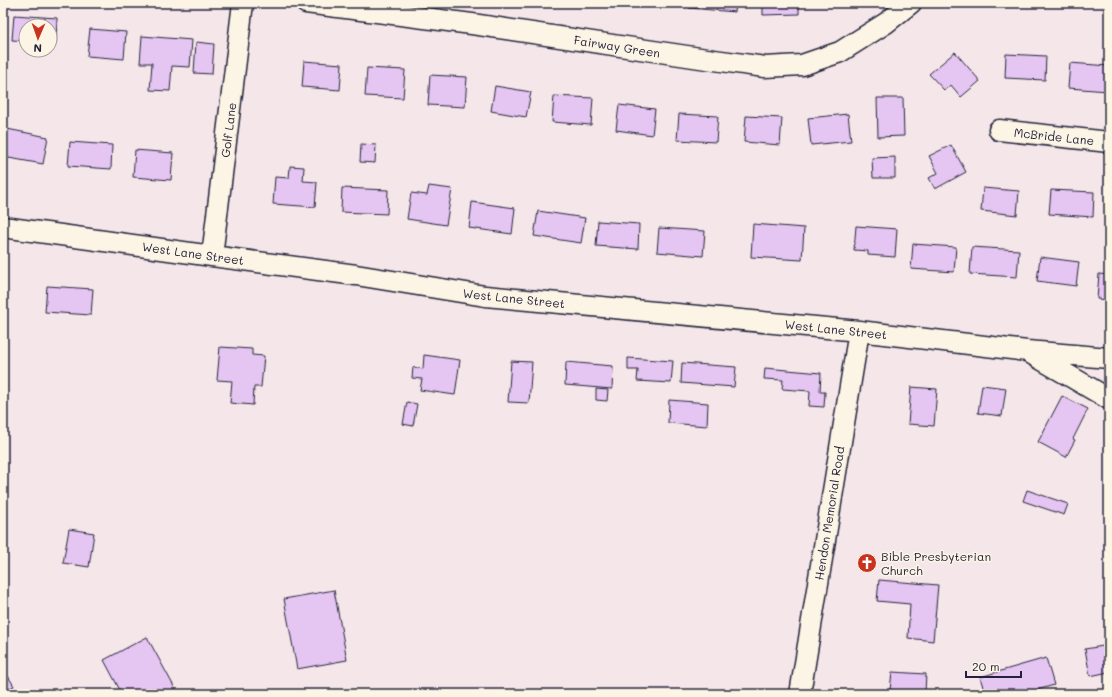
<svg xmlns="http://www.w3.org/2000/svg" width="1112" height="697" viewBox="0 0 1112 697" font-family="Mali,sans-serif">
<style>
.building{fill:#e5c5f2;stroke:#22223b}
.lines{fill:none;stroke-linecap:round;stroke-linejoin:round}
.minor-casing{stroke:#22223b;stroke-width:23}
.minor{stroke:#fcf5e5;stroke-width:20}
.labels{text-anchor:middle;dominant-baseline:central;stroke-width:3;stroke-linejoin:round;paint-order:stroke}
.street-label{font-size:12px;fill:#22223b;stroke:#fcf5e5}
.poi-label{font-size:12px;fill:#22223b;stroke:#fcf5e5;text-anchor:start}
</style>
<rect width="100%" height="100%" fill="#f5e7e9"/>
<filter id="ink" filterUnits="userSpaceOnUse"><feTurbulence type="fractalNoise" baseFrequency=".025" numOctaves="2"/><feDisplacementMap in="SourceGraphic" scale="8" xChannelSelector="R" yChannelSelector="G"/><feConvolveMatrix kernelMatrix="1 2 1 2 8 2 1 2 1" color-interpolation-filters="sRGB"/></filter>
<g filter="url(#ink)">
<!-- building -->
<path class="building" d="M690,3H736L735,12L689,8Z
M763,3H799V14L763,15Z
M14,15L57,18L56,43H50V26H26V41L12,40Z
M90,29L126,32L124,59L87,56Z
M142,36L192,40L190,67L172,66L170,91L150,90L152,63H140Z
M196,42L214,44L212,74L194,73Z
M955,52L980,81L961,97L951,85L944,90L929,74Z
M1006,54L1046,56L1045,80L1005,78Z
M304,61L342,64L340,90L302,87Z
M1070,63L1109,66L1108,91L1068,88Z
M367,68L405,70L403,98L365,96Z
M430,75L467,77L465,107L428,105Z
M495,86L531,92L526,117L491,111Z
M554,96L593,98L591,125L552,122Z
M877,98H903L904,136L878,137Z
M619,105L655,109L652,135L616,130Z
M679,114L718,116L716,142L677,140Z
M848,114L851,141L811,145L808,118Z
M746,116L782,118L780,145L744,142Z
M7,129L48,137L43,164L3,157Z
M70,142L112,145L111,169L68,166Z
M361,144L376,145L375,163L360,162Z
M951,145L966,172L935,189L929,178L938,173L929,156Z
M135,150L173,153L171,180L133,177Z
M895,157V178H873L872,158Z
M290,166L304,167L303,181L317,182L315,207L273,204L275,177L289,178Z
M429,186L452,189L446,225L407,219L411,193L427,195Z
M342,188L388,190L387,214L341,212Z
M983,188L1019,191L1017,215L981,211Z
M1051,190L1094,192L1093,217L1049,214Z
M472,202L515,208L512,234L469,228Z
M538,211L585,218L581,243L534,236Z
M598,221L639,224L638,249L596,246Z
M753,224L804,228L802,260L751,257Z
M856,226L897,229L895,257L868,255V251L854,250Z
M659,228L705,231L703,256L657,252Z
M913,244L956,247L954,272L911,269Z
M972,247L1019,250L1017,277L970,274Z
M1040,257L1079,262L1076,286L1037,281Z
M1099,274L1109,275V300L1097,299Z
M47,286L93,289L91,315L45,312Z
M220,347L252,349V355L264,356L261,387H254L253,405L230,403L232,381L217,380Z
M424,355L460,360L455,395L420,390L422,379L412,378L413,367L423,369Z
M628,358L673,361L671,383L637,381L638,370H628Z
M511,361L532,362L529,403L508,402Z
M566,362L613,366L612,389L565,385Z
M682,363L736,367L734,387L681,383Z
M765,368L821,373L820,392H825L824,407L809,406L810,391L782,389L783,380L764,379Z
M982,385L1006,388L1002,416L978,413Z
M911,387L937,389L934,426L908,424Z
M596,389L608,390L607,401L596,400Z
M1062,396L1088,409L1073,439L1075,440L1066,457L1038,442Z
M669,400L708,403L707,426L668,423Z
M407,402L417,404L413,426L403,424Z
M1027,490L1068,504L1064,515L1023,501Z
M69,529L94,533L89,567L63,563Z
M879,580L938,585L933,641L908,638L910,604L877,601Z
M334,590L347,660L297,669L284,599Z
M147,637L178,694H122L104,660Z
M1109,645V672L1090,676L1085,649Z
M1046,658L1054,685L1024,694H985L980,677Z
M3,668L14,686L3,692Z
M892,672L926,674L925,692L890,690Z"/>
<g class="lines">
<!-- minor casing -->
<g class="minor-casing">
<path id="minor" d="M306,3L472,24L707,59L765,67L802,65L840,52L886,23L911,3
M999,130L1109,142
M3,227L212,256L356,275L485,296L859,331L1027,351L1109,358
M212,256L243,3
M1032,354L1109,399
M800,694L859,331"/>
</g>
<!-- minor -->
<use href="#minor" class="minor"/>
</g>
</g>
<!-- icons -->
<defs>
<g id="church-disc" transform="scale(1)"><circle r="9.5" fill="#c8321e" stroke="#fcf5e5"/><path d="M-1.2-6h2.4v3.5h3.3v2.4h-3.3V6h-2.4V-.1h-3.3v-2.4h3.3Z" fill="#fff"/></g>
</defs>
<g fill-rule="evenodd">
<use href="#church-disc" x="867" y="563"/>
</g>
<g class="labels">
<!-- street labels -->
<g class="street-label">
<text transform="translate(617 46) rotate(9)">Fairway Green</text>
<text transform="translate(228 130) rotate(-83)">Golf Lane</text>
<text transform="translate(1054 136) rotate(6)">McBride Lane</text>
<text transform="translate(193 253) rotate(8)">West Lane Street</text>
<text transform="translate(514 298) rotate(6)">West Lane Street</text>
<text transform="translate(836 329) rotate(6)">West Lane Street</text>
<text transform="translate(829 513) rotate(-81)">Hendon Memorial Road</text>
</g>
<!-- poi labels -->
<g class="poi-label">
<text x="881" y="556">Bible Presbyterian<tspan x="881" dy="14">Church</tspan></text>
</g>
</g>
<!-- margin -->
<rect width="1112" height="697" fill="none" stroke="#fcf5e5" stroke-width="16"/>
<rect x="8" y="8" width="1096" height="681" fill="none" stroke="#22223b" stroke-width="1.5" filter="url(#ink)"/>
<!-- north arrow -->
<g transform="translate(38 38) rotate(182)"><circle r="19" fill="#fcf5e5" stroke="#a5a1a1"/>
<path d="M0-3L7 15L0 10L-7 15Z" fill="#c8321e"/>
<text y="-6" font-size="11" font-weight="bold" text-anchor="middle" fill="#22223b">N</text>
</g>
<!-- scale -->
<path d="M966 671v6h55v-6" fill="none" stroke="#22223b" stroke-width="2"/>
<text x="972" y="671" font-size="12" fill="#22223b" stroke="#fcf5e5" stroke-width="3" paint-order="stroke">20 m</text>
</svg>
